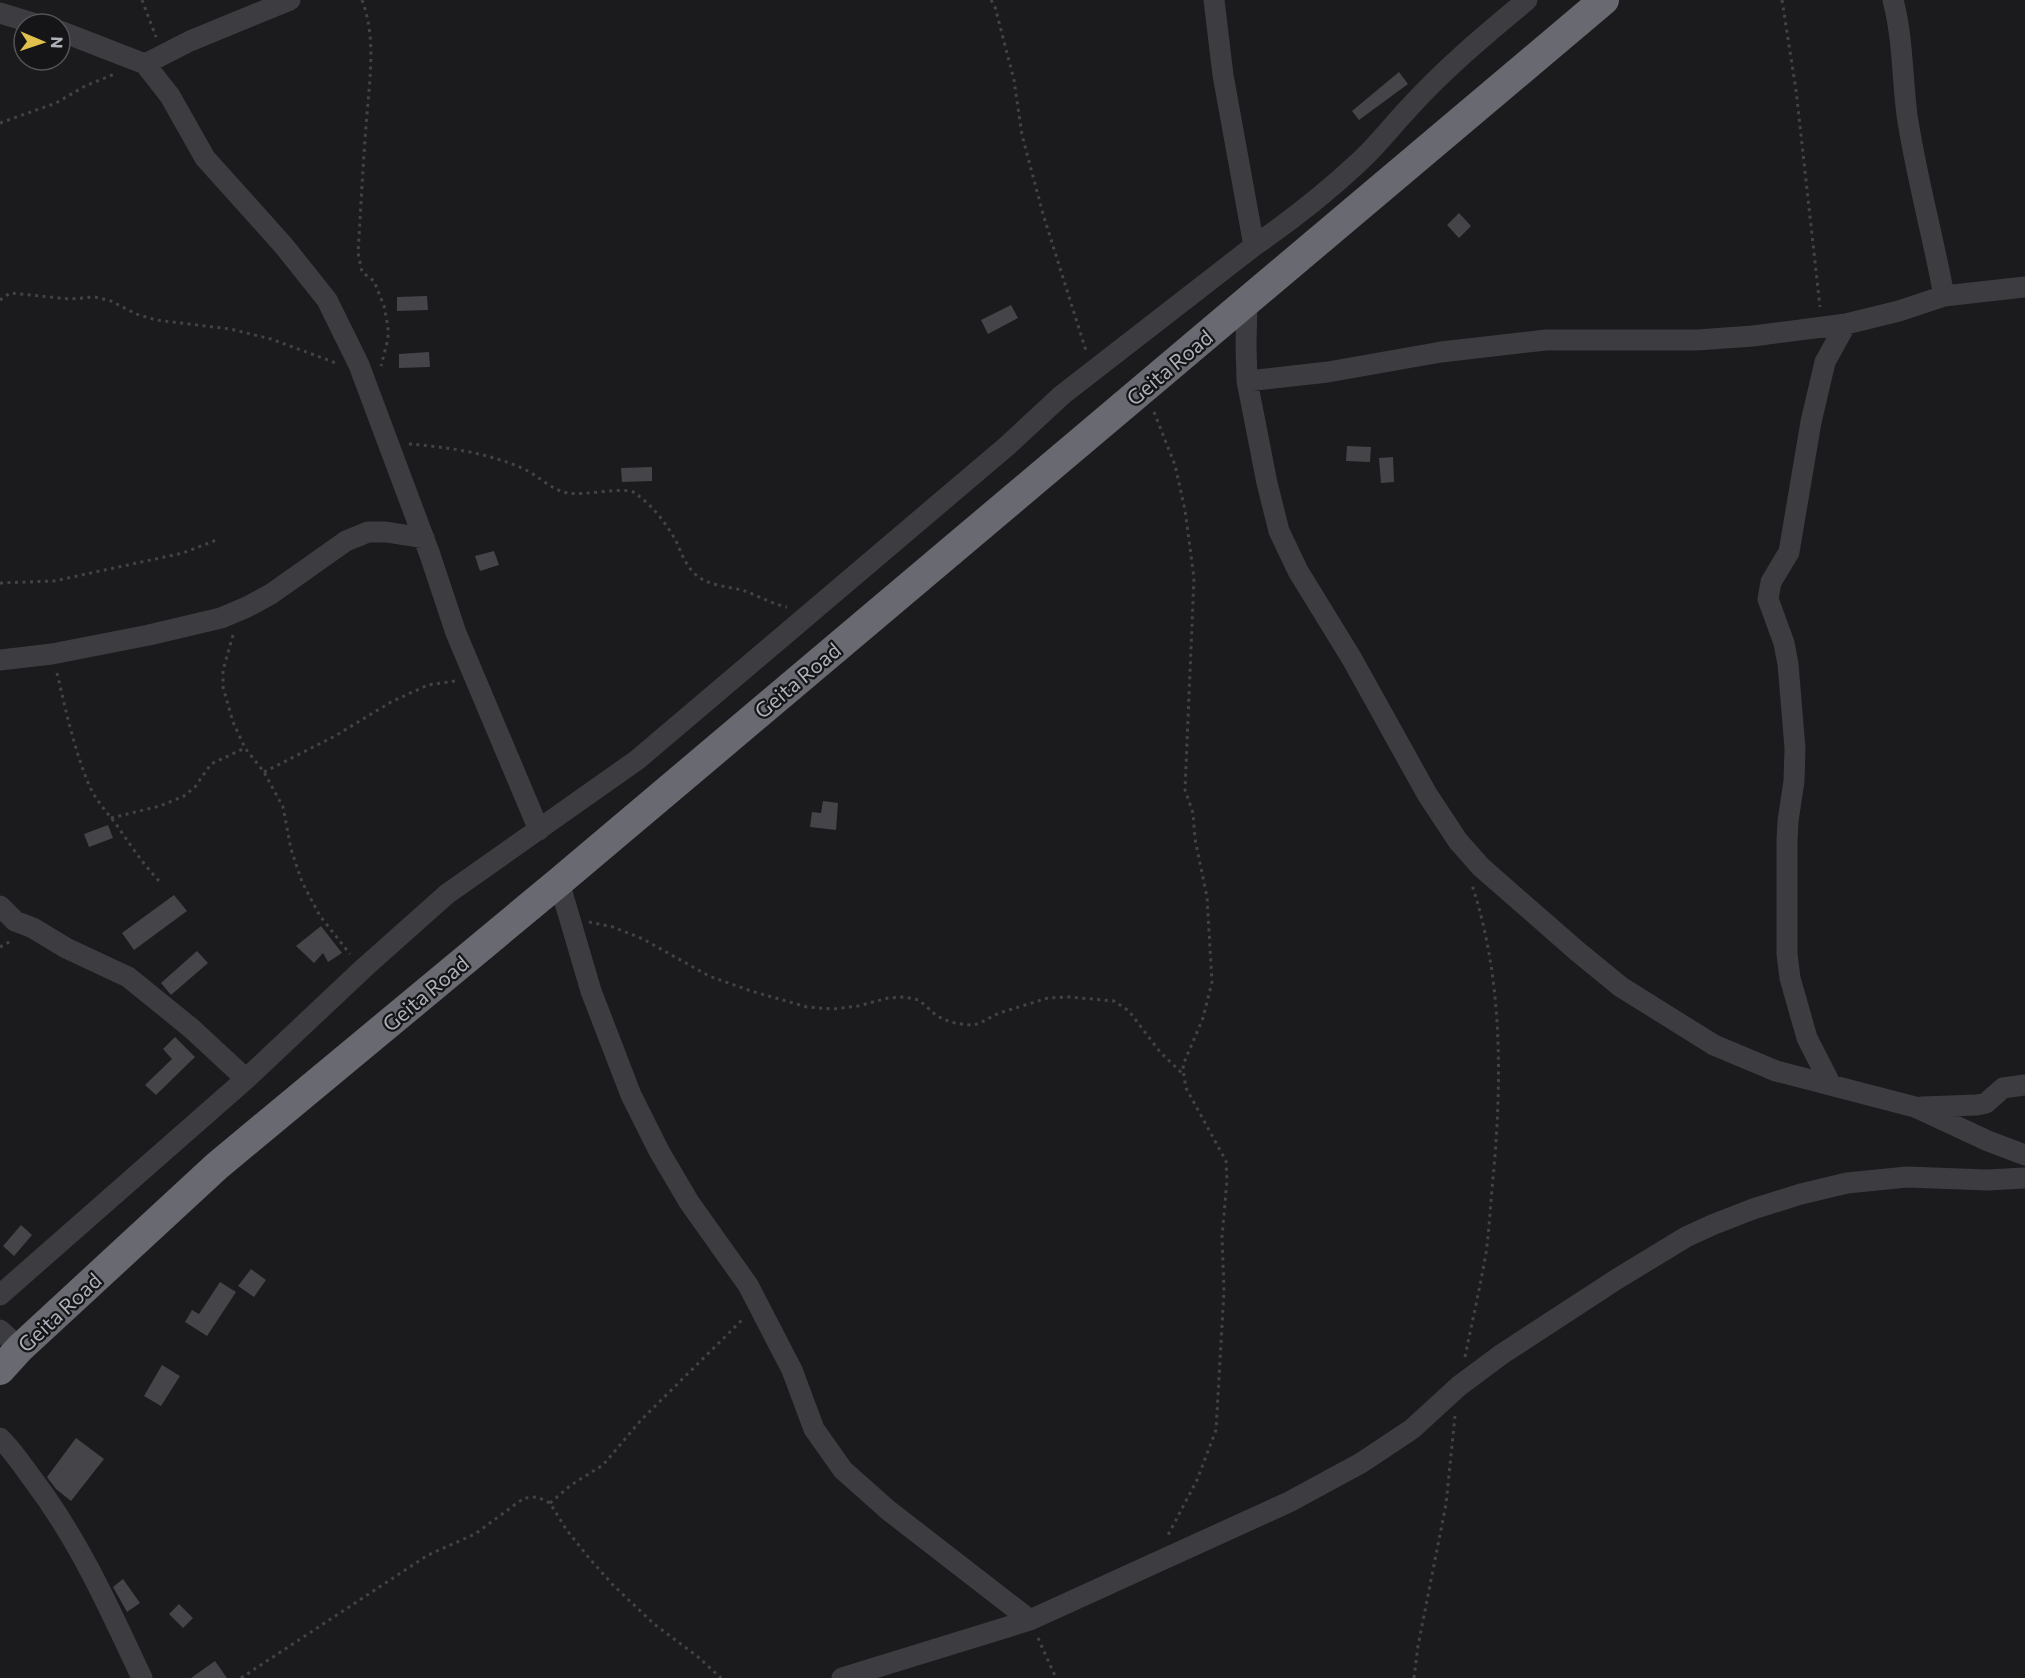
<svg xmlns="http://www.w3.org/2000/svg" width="2025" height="1678" viewBox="0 0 2025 1678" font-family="Commissioner,sans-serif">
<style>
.building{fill:#454549}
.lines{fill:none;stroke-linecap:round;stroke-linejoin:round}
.path{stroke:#424348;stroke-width:3;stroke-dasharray:3 4.5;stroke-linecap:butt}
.minor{stroke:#3c3c41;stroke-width:21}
.highway{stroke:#686971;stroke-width:30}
.labels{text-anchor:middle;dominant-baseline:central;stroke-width:4.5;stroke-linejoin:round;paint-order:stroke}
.street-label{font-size:21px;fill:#aeb0ba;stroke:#151517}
</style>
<rect width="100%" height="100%" fill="#1b1a1c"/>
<!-- building -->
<path class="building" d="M1399,72L1408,84L1359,120L1352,111Z
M1459,213L1471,226L1459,238L1447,225Z
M427,296L428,310L397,311V297Z
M1011,305L1018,318L988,334L981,320Z
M429,352L430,367L399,368V354Z
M1347,446L1371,447L1370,462L1346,461Z
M1393,457L1394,482L1381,483L1379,458Z
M652,467V481L622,482L621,468Z
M494,551L499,565L480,571L475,556Z
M823,801L838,803L836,830L810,827L812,812L821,813Z
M108,825L113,838L89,847L84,834Z
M174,895L187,911L134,950L122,933Z
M321,926L342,953L328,962L323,953L314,963L296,946Z
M197,951L208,963L171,995L161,983Z
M175,1037L195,1057L156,1095L145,1085L172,1059L163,1049Z
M21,1225L32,1235L14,1256L3,1246Z
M251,1269L266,1280L254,1297L238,1286Z
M220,1282L236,1292L207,1336L185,1322L192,1310L199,1314Z
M162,1365L180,1376L161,1406L144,1396Z
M76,1438L104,1459L71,1501L56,1489L47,1477Z
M123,1579L140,1603L127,1612L113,1587Z
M179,1604L193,1618L183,1628L169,1614Z
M215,1661L227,1678H191Z"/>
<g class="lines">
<!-- path -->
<path class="path" d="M142,0L156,37
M362,0C376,37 370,76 367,114C363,161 361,207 358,253L362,272L374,281L384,306L388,327V339L381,366
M991,0L995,7L1014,80L1022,135L1043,214L1087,354
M1782,0L1796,90L1820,307
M0,123L56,103L85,86L117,73
M0,300L10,293L69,299L95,297L111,301L136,314L156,320L230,329L271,339L336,363
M1154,412L1175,465L1185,510L1194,578L1185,790L1193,813L1195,839L1207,897L1212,982L1203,1018L1183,1065L1184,1076L1186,1088L1226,1161L1227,1180L1222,1237L1224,1291L1216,1430L1197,1480L1167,1537
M409,444C447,447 489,453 524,469C539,476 551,490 568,493C585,496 625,486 635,493C652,505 666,523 676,541C681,552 685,564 694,573C706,586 728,586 745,591C759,596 772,604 787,607
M0,583L54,581L183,553L219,539
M233,635L223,670V687L233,722L245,748L264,772L283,807L291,849L302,882L320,916L350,954
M57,673C66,711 74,749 89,785C96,801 108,813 118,827C131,846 144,865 160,882
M264,772L335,736L391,702L428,685L455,681
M111,818L160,806L184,796L195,787L211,764L245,748
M589,922L613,927L643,939L709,976L751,991L807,1007L833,1009L858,1006L888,998L905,997L919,1000L937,1016L950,1022L967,1025L978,1024L999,1013L1048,998L1069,997L1114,1001L1129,1011L1160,1052L1184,1075
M0,947L11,941
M1465,1357C1472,1322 1480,1288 1486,1253C1489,1232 1490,1211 1492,1189C1502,1089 1504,982 1472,885
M550,1503L571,1485L603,1465L642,1419L743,1319
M1038,1638L1056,1678
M241,1678L428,1555L475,1534L524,1498L537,1497L550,1503L566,1529L589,1558L613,1585L654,1624L697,1656L721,1678
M1414,1678L1418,1646L1446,1504L1455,1416"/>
<!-- minor -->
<path class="minor" d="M1214,0L1223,75L1254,246
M1893,0C1903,38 1902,76 1907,115C1916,176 1933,235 1944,296
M0,13L36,24
M60,31L145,64L170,96L205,158L284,246L327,300L359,365L430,555L456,633L539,830
M145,64L190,41L290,0
M1247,302L1246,345L1247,381L1267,483L1279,531L1298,571L1352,659L1427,794L1458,841L1481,867L1577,951L1621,987L1714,1045L1776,1071L1915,1107L1988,1141L2025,1155
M1247,381L1328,372L1441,352L1546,340H1697L1753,336L1846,324L1899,311L1944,296L2025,287
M0,660L52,654L149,635L221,618L247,607L271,594L346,541L368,532H386L424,538
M559,882L591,991L631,1095L659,1151L689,1202L748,1285L792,1370L814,1429L843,1470L888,1510L1030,1620
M0,906L15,921L33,928L66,948L128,977L191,1028L246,1079
M1831,1085L1807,1038L1790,978L1787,954V841L1788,821L1794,781L1795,748L1788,664L1784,643L1768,599L1771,582L1789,552L1811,422L1825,362L1846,324
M1921,1107L1977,1105L1986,1103L2003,1088L2025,1085
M0,1295L246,1079L365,967L447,894L637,760L1007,446L1062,395L1254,246C1290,221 1326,193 1358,163C1377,146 1391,127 1408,109C1444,69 1486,34 1527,0
M0,1330L20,1348
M0,1438C13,1451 23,1466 34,1481C80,1542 110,1610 142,1678
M842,1678L1030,1620L1289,1502L1361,1463L1412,1429L1459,1386L1502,1354L1617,1279L1686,1237L1712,1225L1753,1209L1801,1194L1847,1183L1907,1177L1987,1180L2025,1178"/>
<!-- highway -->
<path class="highway" d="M0,1370L20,1348L217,1166L559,882L1604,0"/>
</g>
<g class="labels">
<!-- street labels -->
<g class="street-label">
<text transform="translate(1169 367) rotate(-40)">Geita Road</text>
<text transform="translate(797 680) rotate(-40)">Geita Road</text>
<text transform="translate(425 993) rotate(-40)">Geita Road</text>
<text transform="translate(59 1312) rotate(-43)">Geita Road</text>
</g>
</g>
<!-- north arrow -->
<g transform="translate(42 42) rotate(92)"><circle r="28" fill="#151517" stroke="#525358" stroke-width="1.5"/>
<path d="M0-4.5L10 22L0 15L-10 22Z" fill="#e0c14e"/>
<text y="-9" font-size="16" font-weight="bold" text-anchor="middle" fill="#aeb0ba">N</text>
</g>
</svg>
